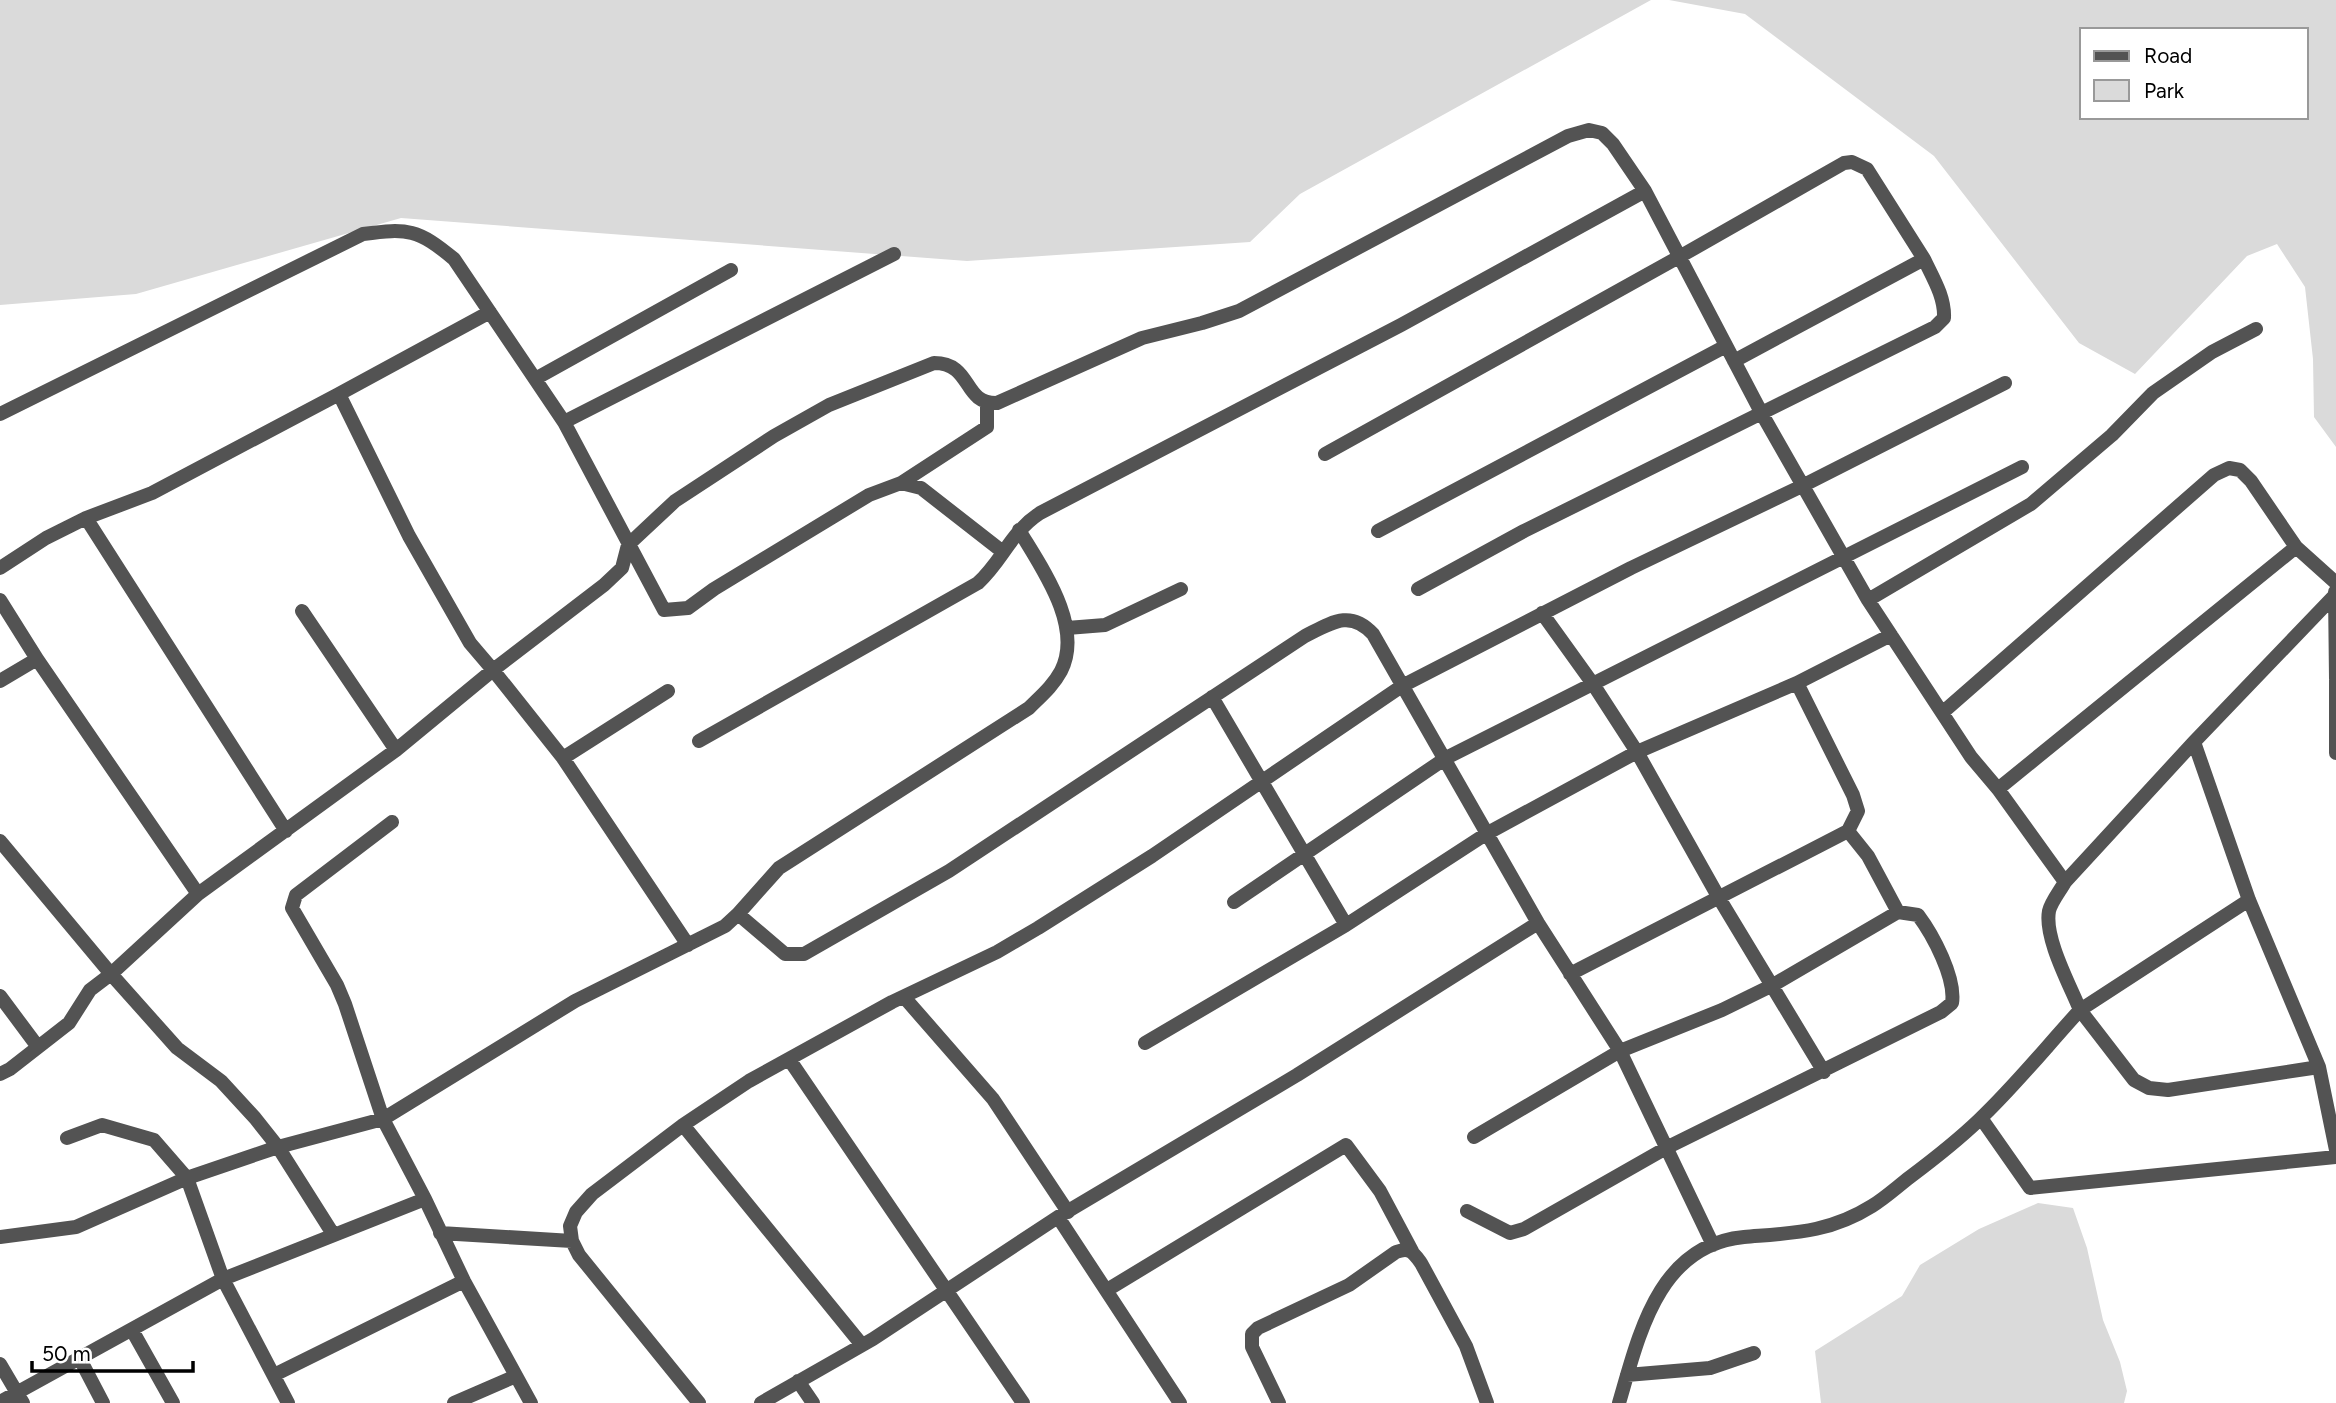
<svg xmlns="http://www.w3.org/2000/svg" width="2336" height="1403" viewBox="0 0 2336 1403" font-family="Figtree,sans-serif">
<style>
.green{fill:#dadada;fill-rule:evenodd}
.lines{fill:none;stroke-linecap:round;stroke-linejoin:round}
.minor{stroke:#535353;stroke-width:14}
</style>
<rect width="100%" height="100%" fill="#fff"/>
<!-- green -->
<path class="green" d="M0,0H1651L1300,194L1250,242L967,261L401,218L136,294L0,305Z
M1669,0H2336V447L2314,417L2313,359L2305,287L2277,244L2247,256L2135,374L2079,343L1934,156L1745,14ZM2082,30H2306V117H2082Z
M2038,1203L2073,1208L2087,1248L2103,1320L2120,1362L2127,1391L2124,1403H1821L1815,1351L1902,1296L1920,1265L1979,1229Z"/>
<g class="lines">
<!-- minor -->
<path class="minor" d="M535,379L731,270
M339,394L490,312
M0,414L363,234C408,228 418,229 454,259L564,422L664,610L688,608L714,589L869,495L901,483L921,488L1003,552
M564,422L894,254
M1325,454L1679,257L1844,163L1852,162L1867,169L1924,259L1734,361
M901,483L987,427V403
M86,518L286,831
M1378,531L1726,346
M0,568L46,538L86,518L152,493L339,394L409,536L470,643L493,670L604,585L622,568L628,545L675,501L774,436L829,405L934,363C973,363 962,404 997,403L1142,338L1202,323L1239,311L1568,136L1589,130L1602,133L1613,144L1645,191L1762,414L1868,600L1971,757L1998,789L2065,882
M1418,589L1524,531L1935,327L1944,318C1945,297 1933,278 1924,259
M2335,592L2336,679
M0,600L37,659L0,681
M1868,600L2031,504L2112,435L2153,393L2212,352L2256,329
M302,611L396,750
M1542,613L1593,684L1637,752L1719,898L1824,1072
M1067,628L1105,625L1181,589
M37,659L198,894
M2336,680V753
M1212,697L1346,925
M1942,713L2214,475L2229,468L2240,470L2251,481L2296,547L2335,582
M699,741L978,583C1003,560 1010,533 1040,513L1401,325L1645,191
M2194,742L2249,900L2319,1067
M563,758L668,691
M1998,789L2296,547
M392,822L296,895L292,908L337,985L345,1004L383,1119L425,1199L464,1281L531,1403
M1848,831L1868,856L1898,912
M0,841L111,974L177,1048L221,1081L255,1118L278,1147L333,1234
M2249,900L2080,1010L2134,1080L2149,1088L2168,1090L2319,1067L2336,1150
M1234,902L1446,758L2022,467
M738,914L779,868L1029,708C1041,696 1053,686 1061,671C1084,626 1041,567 1019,530
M1570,974L1848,831L1858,811L1853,795L1797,683L1891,635
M0,996L38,1047
M904,997L993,1099L1068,1212
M1145,1043L1346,925L1486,834L1637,752L1797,683
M789,1059L1023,1403
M0,1074L10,1069L69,1023L90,990L111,974L198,894L396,750L493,670L563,758L688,945
M1981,1118L2030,1188L2336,1157
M683,1125L862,1345
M67,1138L102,1125L154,1140L187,1178L278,1147L383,1119L575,1001L725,926L738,914L785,954H804L949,871L1305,636C1331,623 1350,609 1373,634L1538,923L1620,1051L1713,1245
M1467,1211L1510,1233L1524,1229L1668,1147L1941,1012L1952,1003C1956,978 1933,935 1918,915L1898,912L1773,985L1722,1010L1620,1051L1474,1137
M1058,1217L1180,1403
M440,1233L572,1241
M0,1237L76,1227L187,1178L223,1279L288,1403
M1107,1290L1346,1145L1380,1191L1412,1251
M132,1330L173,1403
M80,1359L103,1403
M0,1364L23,1403
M274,1375L464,1281
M1627,1375L1710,1368L1754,1353
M798,1381L813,1403
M0,1402L223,1279L425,1199
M454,1403L516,1376
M699,1403L579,1255L572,1241L570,1226L576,1212L592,1194L683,1125L749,1081L892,1002L997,952L1038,928L1152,856L1402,686L1631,568L1802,486L2005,383
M761,1403L873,1339L1058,1217L1297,1075L1538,923
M1279,1403L1252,1347V1334L1258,1328L1349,1285L1396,1252C1410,1247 1413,1252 1421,1263L1466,1346L1487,1403
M1619,1403C1639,1335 1658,1245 1744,1237C1792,1233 1829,1233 1872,1206C1885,1198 1897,1187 1910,1177C1934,1159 1957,1141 1979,1120C2015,1086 2047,1046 2080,1010C2070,985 2044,938 2049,911C2051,902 2060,891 2065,882L2194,742L2335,595"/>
</g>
<!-- legend -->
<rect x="2080" y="28" width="228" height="91" fill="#ffffff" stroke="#999999" stroke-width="2"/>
<rect x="2094" y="51" width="35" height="10" fill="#535353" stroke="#999999" stroke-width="2"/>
<text x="2144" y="63" font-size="21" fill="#000000">Road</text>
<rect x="2094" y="80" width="35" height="21" fill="#dadada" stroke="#999999" stroke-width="2"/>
<text x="2144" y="98" font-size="21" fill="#000000">Park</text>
<!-- scale -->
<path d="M32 1361v10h161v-10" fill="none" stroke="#000000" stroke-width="3.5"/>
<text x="42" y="1361" font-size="21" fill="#000000" stroke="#ffffff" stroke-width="5" paint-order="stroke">50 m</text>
</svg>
